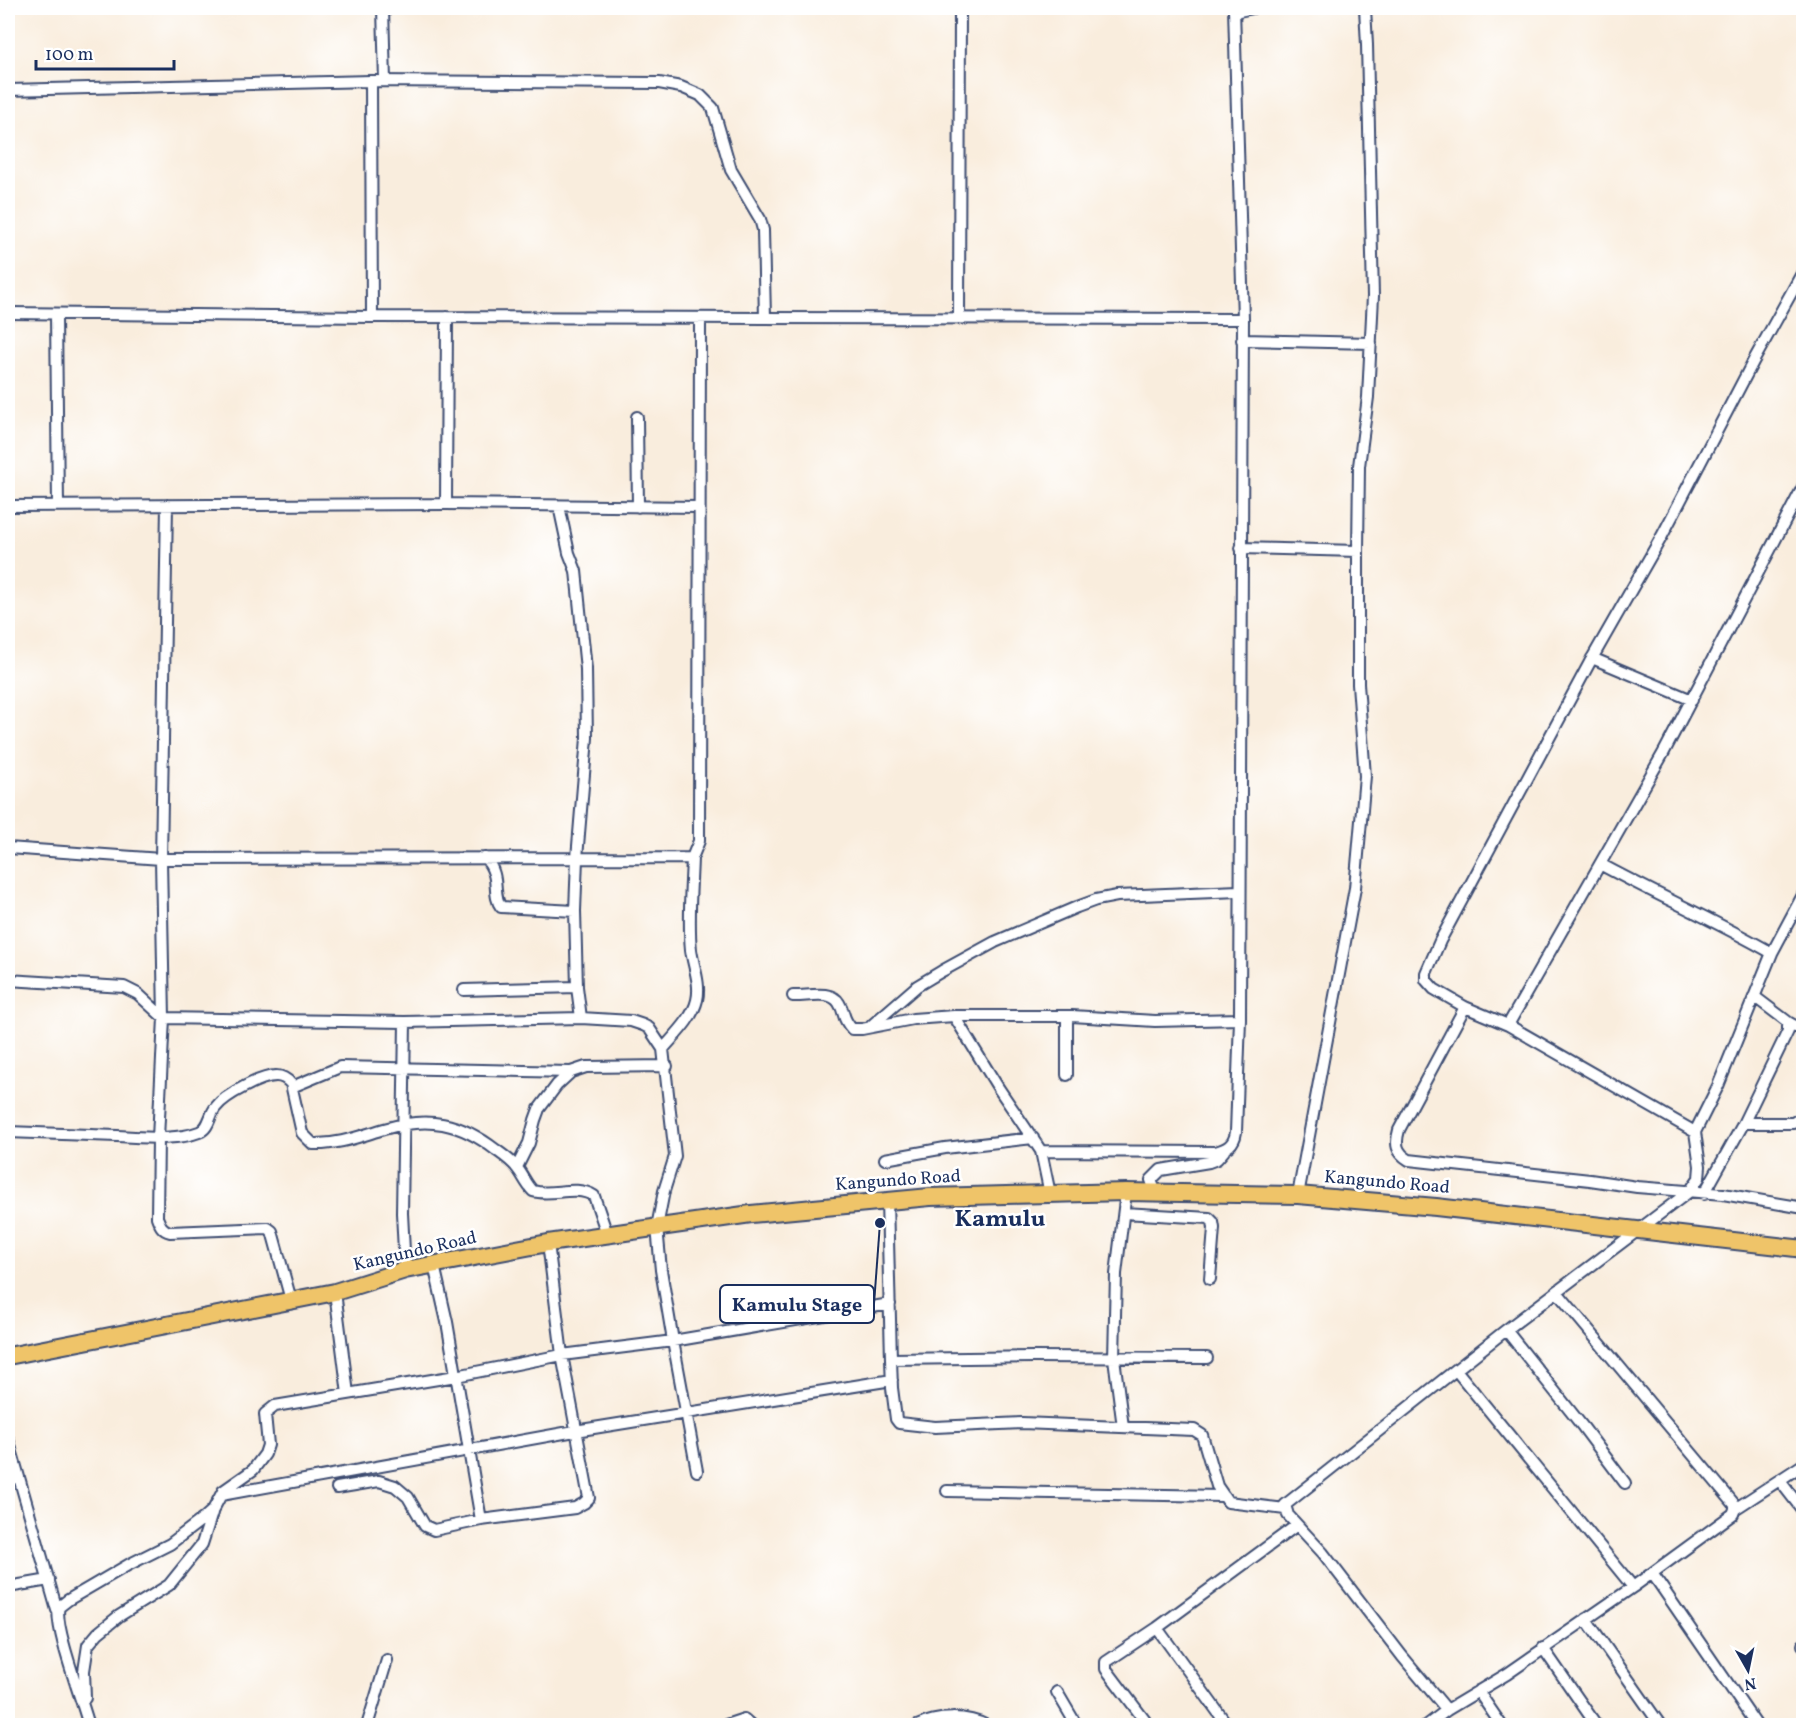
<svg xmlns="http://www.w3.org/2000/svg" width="1811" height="1733" viewBox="0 0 1811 1733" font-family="Vollkorn,serif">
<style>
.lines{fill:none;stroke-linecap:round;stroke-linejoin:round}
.minor-casing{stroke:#3c4c71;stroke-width:14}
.highway-casing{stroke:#3c4c71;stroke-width:20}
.minor{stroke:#fff;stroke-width:10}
.highway{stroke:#efc469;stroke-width:16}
.labels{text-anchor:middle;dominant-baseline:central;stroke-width:5;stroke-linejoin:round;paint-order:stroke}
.street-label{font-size:18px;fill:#1b2f5e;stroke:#fff}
.district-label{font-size:24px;font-weight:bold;fill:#1b2f5e;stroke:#fff}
.leader{fill:none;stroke:#1b2f5e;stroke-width:2}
.callout-dot{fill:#1b2f5e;stroke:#fff;stroke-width:2}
.callout{fill:#fff;stroke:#1b2f5e;stroke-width:2}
.callout-label{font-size:20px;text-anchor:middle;font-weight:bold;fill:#1b2f5e}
</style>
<rect width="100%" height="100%" fill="#fff"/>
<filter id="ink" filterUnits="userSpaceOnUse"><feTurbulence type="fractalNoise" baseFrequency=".0167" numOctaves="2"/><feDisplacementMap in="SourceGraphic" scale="12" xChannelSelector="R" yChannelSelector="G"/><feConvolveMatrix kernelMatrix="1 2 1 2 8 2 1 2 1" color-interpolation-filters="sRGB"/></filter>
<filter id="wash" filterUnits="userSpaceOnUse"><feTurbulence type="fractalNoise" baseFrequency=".008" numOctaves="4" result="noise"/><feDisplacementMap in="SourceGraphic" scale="24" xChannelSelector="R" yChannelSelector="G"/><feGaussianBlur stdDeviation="1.35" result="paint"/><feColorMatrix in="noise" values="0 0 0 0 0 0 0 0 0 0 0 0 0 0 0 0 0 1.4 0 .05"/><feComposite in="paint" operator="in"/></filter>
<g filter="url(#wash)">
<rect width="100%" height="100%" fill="#f9eddd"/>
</g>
<g filter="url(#ink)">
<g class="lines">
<!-- minor casing -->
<g class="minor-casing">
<path id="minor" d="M383,8L385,81
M1234,12L1253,8
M371,81L372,317
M8,90L371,81L659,83L681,87L700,95L713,108L731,170L760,219L763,230L765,318
M8,313L372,317L1243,319
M56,314L58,506
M959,318L960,8
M1242,340L1371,343
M637,417L638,507
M446,504L447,317
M167,505L161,859L164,1018L158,1138L157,1217C160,1225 162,1230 170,1232L268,1228L272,1231L291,1300
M8,506L446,504L698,507
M559,506L569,553L576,571L586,669L587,738L577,858L575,911L577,987L581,1018L631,1021L643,1025L649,1028L663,1049L675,1156L664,1191L657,1227L661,1270L673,1341L697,1471
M1241,548L1358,551
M1592,658L1692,700
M8,848L161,859L692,858L699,841L700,318
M485,858C502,877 491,894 501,907L575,911
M1600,864C1657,895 1716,921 1772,953
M8,980L124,987L138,994L164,1018L405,1022L581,1018
M464,990L577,987
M793,996C806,997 831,989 839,1003C846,1014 841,1017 852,1029H862L913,1019L954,1016H1072L1155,1021L1240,1019
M1465,1007L1399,1130C1395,1144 1396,1152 1409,1160L1590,1180L1637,1187L1723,1194L1804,1208
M954,1016L999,1089L1041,1151
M405,1022L402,1213L405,1270
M1788,1022L1804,1031
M872,1025L917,986L942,971L995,942L1077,907L1096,900L1117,896L1239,891
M1508,1025L1664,752L1804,485
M663,1049C675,1035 693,1018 697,1000C701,984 693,965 691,950C688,920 691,888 692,858
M1067,1075V1016
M292,1087L340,1067L571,1072
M1744,1123H1793L1804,1116
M8,1132C44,1133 81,1135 117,1136C142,1137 176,1141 199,1132C210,1128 209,1115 216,1107C225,1095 261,1076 276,1076C282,1076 287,1079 291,1084L302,1133L313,1144C338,1145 360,1136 384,1129C428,1116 460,1122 496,1150C503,1155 512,1161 517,1168C523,1175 526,1184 533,1191C552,1197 575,1184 594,1196L607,1234
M1695,1132L1508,1025L1465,1007L1434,989L1426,980V973L1440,941L1590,662L1662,536L1754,360L1804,270
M885,1159L945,1148L1033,1138
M517,1167L529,1143L535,1120L539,1109L557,1085L571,1072L586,1067L667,1066
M1156,1193L1151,1180L1161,1170L1209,1162L1217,1159L1224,1151
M1050,1194L1041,1151L1215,1152C1227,1149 1234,1145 1236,1132L1240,1019L1243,319L1234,8
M1704,1194L1742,1126L1788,1031V1022L1755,997
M1298,1195L1355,888L1365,776L1358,684V551L1359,466L1368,397L1373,296L1367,45L1365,8
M887,1200L891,1359L1034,1357L1207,1358
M1124,1213L1209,1218L1213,1222L1214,1228L1210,1279
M434,1265L447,1322L481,1520
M335,1292L348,1394
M1506,1330L1583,1427L1625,1483
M891,1359L892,1388L896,1419L899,1423L935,1427L1022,1423L1194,1430L1202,1435L1217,1486L1228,1502L1285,1509
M1456,1370L1633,1587
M1123,1427L1114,1358L1116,1274L1126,1192
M8,1439L57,1610
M8,1481L18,1476
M1780,1481L1804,1512
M337,1488L379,1481L395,1486L408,1497L425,1526L434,1530L481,1520L575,1508L584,1503L589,1498L562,1355L548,1243
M947,1491L1222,1496
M221,1495L575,1431L892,1380
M1735,1509L1804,1464
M1652,1573L1757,1726
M8,1587L49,1580
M1586,1619L1661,1726
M1157,1628L1228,1726
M1803,1645L1804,1646
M1543,1648L1597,1726
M1478,1691L1502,1726
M1057,1692L1077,1726
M85,1698L84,1671L88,1645L98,1633L119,1616L169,1585L202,1544L212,1513
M1447,1710L1402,1656L1323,1553L1288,1515L1285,1505L1506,1330L1690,1191L1699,1178L1700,1166L1695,1132L1718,1086L1772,953L1804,893
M89,1726C83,1702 53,1625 59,1607L68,1600L128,1565L170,1544L204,1518L213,1510L223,1491L253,1470L265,1454L268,1445L265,1414L275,1406L456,1376L562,1355L673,1341L890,1304
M367,1726L387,1660
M723,1726L744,1719L752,1726
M917,1726C937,1716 967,1715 987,1726
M1149,1726L1106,1669V1662L1157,1628L1297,1525
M1426,1726L1447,1710L1507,1674L1633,1587L1733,1514L1735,1509V1505L1557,1292"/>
</g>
<!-- highway casing -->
<g class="highway-casing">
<path id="highway" d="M8,1356L335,1292L405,1270L548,1243L751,1214L930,1197L1126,1192L1298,1195L1436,1207L1804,1249"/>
</g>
<!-- minor -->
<use href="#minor" class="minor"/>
<!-- highway -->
<use href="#highway" class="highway"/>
</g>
</g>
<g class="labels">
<!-- street labels -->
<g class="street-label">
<text transform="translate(898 1181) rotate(-4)">Kangundo Road</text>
<text transform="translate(1387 1183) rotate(5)">Kangundo Road</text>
<text transform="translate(415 1252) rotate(-13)">Kangundo Road</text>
</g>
<!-- district labels -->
<g class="district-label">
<text x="1000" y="1220">Kamulu</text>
</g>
</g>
<!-- callouts -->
<path class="leader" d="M880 1223L874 1304"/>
<circle class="callout-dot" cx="880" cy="1223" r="6"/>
<rect class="callout" x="720" y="1285" width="154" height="38" rx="6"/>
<g class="callout-label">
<text x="797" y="1311">Kamulu Stage</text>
</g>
<!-- margin -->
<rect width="1811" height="1733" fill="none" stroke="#fff" stroke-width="30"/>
<!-- north arrow -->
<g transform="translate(1748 1670) rotate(171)" stroke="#ffffff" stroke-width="4.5" paint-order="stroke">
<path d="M0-4.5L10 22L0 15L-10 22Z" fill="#1b2f5e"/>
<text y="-9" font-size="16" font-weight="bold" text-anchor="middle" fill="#1b2f5e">N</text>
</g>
<!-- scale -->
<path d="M36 60v9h138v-9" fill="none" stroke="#1b2f5e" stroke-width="3"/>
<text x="45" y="60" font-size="18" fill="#1b2f5e" stroke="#ffffff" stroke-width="4.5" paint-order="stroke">100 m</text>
</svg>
